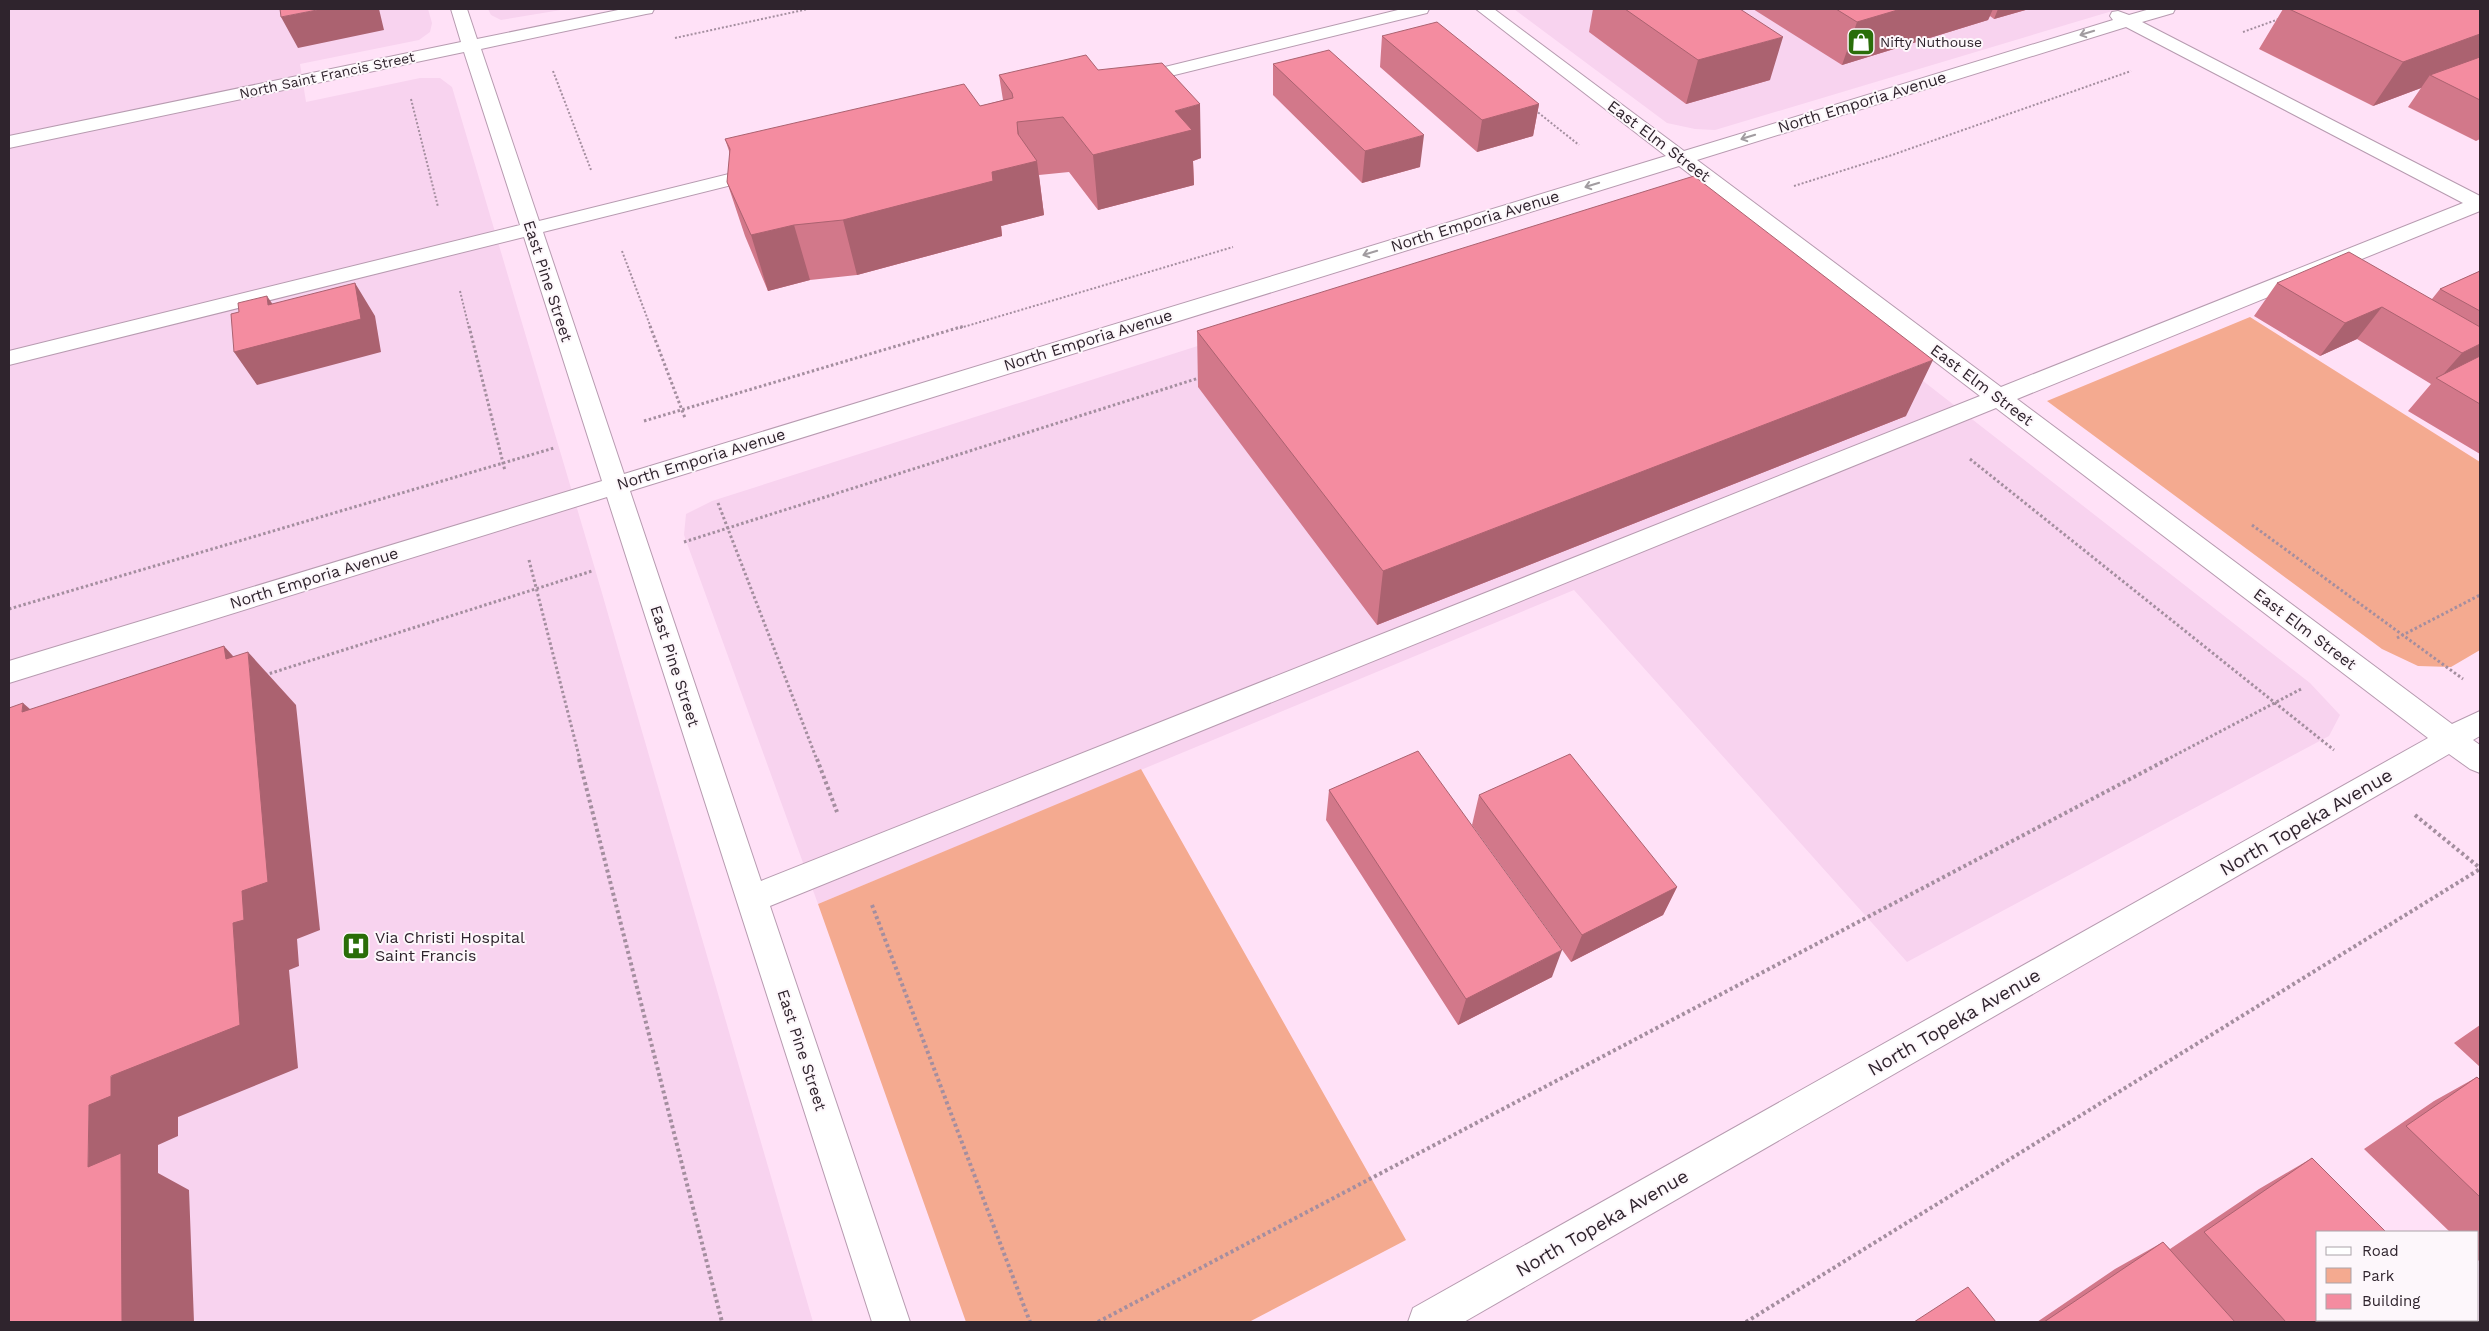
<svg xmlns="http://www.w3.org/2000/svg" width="2489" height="1331" viewBox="0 0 2489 1331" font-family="'Work Sans',sans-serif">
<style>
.built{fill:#f8d3ef}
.green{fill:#f4aa90}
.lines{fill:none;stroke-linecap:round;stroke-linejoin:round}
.minor-casing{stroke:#b79bb0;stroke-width:2}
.path-far2{stroke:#a48e9f;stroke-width:2;stroke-dasharray:2 2;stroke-linecap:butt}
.path-far1{stroke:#a48e9f;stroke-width:3;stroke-dasharray:2.5 2.5;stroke-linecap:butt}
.path{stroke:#a48e9f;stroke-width:4;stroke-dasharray:3 3;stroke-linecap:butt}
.minor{fill:#fff;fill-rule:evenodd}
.wall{fill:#d2788a}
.shaded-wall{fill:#ab6270}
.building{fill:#f48ca0;stroke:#ab6270}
.oneway{stroke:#a19ca0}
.labels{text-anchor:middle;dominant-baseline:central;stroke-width:4;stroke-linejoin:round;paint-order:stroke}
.far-poi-label{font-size:14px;fill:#2f242d;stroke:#fdf7fb;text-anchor:start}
.far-street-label{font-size:14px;fill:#2f242d;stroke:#fdf7fb}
.street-label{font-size:16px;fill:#2f242d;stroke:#fdf7fb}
.poi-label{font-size:16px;fill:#2f242d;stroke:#fdf7fb;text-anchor:start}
.near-street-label{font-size:19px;fill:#2f242d;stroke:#fdf7fb}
</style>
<rect width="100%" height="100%" fill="#ffe1f7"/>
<!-- built -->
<path class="built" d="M9,9H428L432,23L430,32L419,40L300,64L306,102L420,78H440L452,87L595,569L813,1322H9Z
M488,9H567L501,20L491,15Z
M1514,9H2119L1715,130L1695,129L1667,123Z
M1661,198L1699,206L2310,683L2340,715L2329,736L1907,962L1574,590L818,904L684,535L686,514L712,501Z"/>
<!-- green -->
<path class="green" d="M2250,317L2480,462V650L2451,667L2418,666L2382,649L2047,401Z
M1141,769L1406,1240L1249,1322H966L818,904Z"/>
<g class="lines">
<!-- minor casing -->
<g class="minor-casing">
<path id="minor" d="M451,9H467L477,39L623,9H654L652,13L646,14L481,49L539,221L765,165L772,167L775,171L772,175L543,232L624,474L1666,156L1476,9H1494L1684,151L2113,20L2110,16L2112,12L2118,11L2129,15L2150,9H2175L2173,13L2142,22L2480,196V211L2017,399L2452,724L2480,711V736L2473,740L2480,745V773L2470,769L2449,754L1464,1322H1408L1413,1308L2428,738L1996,408L770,906L910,1322H872L607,497L9,683V661L602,481L524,237L9,365V351L520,225L464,52L9,148V136L461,42ZM2126,27L2463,203L2001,387L1697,160ZM1679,166L1980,396L761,881L630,491Z
M1402,9H1429L1427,13L1134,85L1128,84L1125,80L1128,76Z"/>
</g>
<!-- path-far2 -->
<path class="path-far2" d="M2243,32L2279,19
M675,38L808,9
M553,71L591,170
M411,99L438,207
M1535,110L1579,145
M1794,186L1892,155L2131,71
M622,251L651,328
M460,291L469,328
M960,328L1233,247"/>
<!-- path-far1 -->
<path class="path-far1" d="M469,326L505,471
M650,326L685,418
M644,421L964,326
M1970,459L2334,750
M718,503L817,760
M2252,525L2463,679
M684,542L1202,377
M529,560L580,760
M9,609L554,448
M2397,638L2480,595
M265,675L592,571
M2166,760L2303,688"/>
<!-- path -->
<path class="path" d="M579,759L722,1322
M817,759L837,812
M2415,815L2480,868
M872,905L1030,1322
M1098,1322L2168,759
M1746,1322L2480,869"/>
<!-- minor -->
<use href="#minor" class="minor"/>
</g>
<!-- wall -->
<path class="wall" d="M1593,9H1740L1770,80L1686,104L1589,32Z
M1753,9H2029L1994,19L1990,16L1988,20L1842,65Z
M2283,9H2480V139L2476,141L2408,107L2421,88L2373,106L2259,49Z
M1382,36L1539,104L1533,136L1477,152L1380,67Z
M1273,64L1420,167L1362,183L1273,95Z
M1098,70L1201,158L1193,161L1194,185L1098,210L1069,172L1039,175L1044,215L1001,226L1002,236L857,275L810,280L768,291L745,236L727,182L730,154L725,139L980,106L1003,100L999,75Z
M2480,271V454L2408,411L2431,384L2357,339L2320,356L2254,316L2277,283L2432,299L2440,289Z
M1197,331L1906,416L1377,625L1198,387Z
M1329,790L1552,977L1458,1025L1326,820Z
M1479,795L1677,887L1663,915L1571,962L1472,825Z
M2480,1025V1067L2454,1043Z
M2477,1077L2480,1080V1262L2478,1260V1232H2450L2364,1149L2434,1101Z
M2312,1158L2476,1322H2037L2115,1269L2163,1242L2170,1249L2259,1189Z"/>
<!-- shaded-wall -->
<path class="shaded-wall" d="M322,9H379L384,30L298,48L281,17Z
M1901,9H1993L1988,20L1842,65L1857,22Z
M1998,9H2029L1994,19Z
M2480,34V66L2430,75L2421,88L2373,106L2403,62Z
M1783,37L1770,80L1686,104L1698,60Z
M1200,104L1201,158L1193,161L1194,185L1098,210L1093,155L1175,111Z
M1539,104L1533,136L1477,152L1482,120Z
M1017,122L1023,164L1037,161L1044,215L1001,226L1002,236L857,275L843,220L992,172Z
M1424,135L1420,167L1362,183L1365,151Z
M794,225L810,280L768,291L751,235Z
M355,283L375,316L381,352L257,385L234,352Z
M267,296L289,328L268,305Z
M2382,307L2357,339L2320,356L2345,323Z
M2480,344V356L2469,369L2439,379L2462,353Z
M1933,360L1906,416L1377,625L1383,571Z
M224,646L250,675L248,652L296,705L320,930L297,939L299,966L289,970L298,1068L178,1117V1136L158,1145V1173L189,1190L194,1322H122L88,1167L89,1105L233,923Z
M23,703L83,755L22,712Z
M1677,887L1663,915L1571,962L1582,935Z
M1562,950L1552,977L1458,1025L1466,999Z"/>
<!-- building -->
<path class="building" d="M280,9H322L281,17Z
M1625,9H1740L1783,37L1698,60Z
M1836,9H1901L1857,22Z
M2289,9H2480V34L2403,62Z
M1437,22L1539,104L1482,120L1382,36Z
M1329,50L1424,135L1365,151L1273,64Z
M1086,55L1098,70L1162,63L1200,104L1175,111L1192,130L1093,155L1063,117L1017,122L1018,134L1037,161L992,172L993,181L843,220L794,225L751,235L727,182L730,149L725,139L964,84L980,106L1013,98L1012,93L999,75Z
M2480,57V100L2430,75Z
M1694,176L1933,360L1383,571L1197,331Z
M2349,252L2480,327V344L2462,353L2382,307L2345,323L2277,283Z
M2480,271V311L2440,289Z
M355,283L361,319L234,352L231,314L239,312L238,303L267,296L268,305Z
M2480,356V404L2436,378Z
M224,646L226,659L248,652L268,882L242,891L244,920L233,923L240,1025L111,1076V1096L89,1105L88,1167L121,1153L122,1322H9V708L23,703L22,712Z
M1418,751L1562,950L1466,999L1329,790Z
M1570,754L1677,887L1582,935L1479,795Z
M2477,1077L2480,1080V1197L2406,1126Z
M2312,1158L2386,1232H2318V1320H2474L2476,1322H2286L2204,1232Z
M2163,1242L2235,1322H2044Z
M1968,1287L1996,1322H1914Z"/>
<!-- one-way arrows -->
<defs><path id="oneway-shaft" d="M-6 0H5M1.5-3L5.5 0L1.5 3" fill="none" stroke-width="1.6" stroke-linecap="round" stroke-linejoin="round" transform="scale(1.25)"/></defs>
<g class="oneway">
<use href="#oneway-shaft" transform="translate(2087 33) rotate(163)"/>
<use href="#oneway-shaft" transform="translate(1748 137) rotate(163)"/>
<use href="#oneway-shaft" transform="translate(1592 185) rotate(163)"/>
<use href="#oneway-shaft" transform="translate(1370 253) rotate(163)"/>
</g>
<!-- icons -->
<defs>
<g id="shop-square" transform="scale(1.4375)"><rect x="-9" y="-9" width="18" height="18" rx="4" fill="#2a6e09" stroke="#fdf7fb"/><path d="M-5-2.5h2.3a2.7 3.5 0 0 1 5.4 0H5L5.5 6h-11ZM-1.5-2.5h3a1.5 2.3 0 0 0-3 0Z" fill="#fff"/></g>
<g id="hospital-square" transform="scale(1.4375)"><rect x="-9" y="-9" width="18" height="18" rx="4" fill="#2a6e09" stroke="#fdf7fb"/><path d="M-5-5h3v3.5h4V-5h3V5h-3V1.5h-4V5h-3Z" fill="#fff"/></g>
</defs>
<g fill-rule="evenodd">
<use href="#shop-square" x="1861" y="42"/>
<use href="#hospital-square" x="356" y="946"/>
</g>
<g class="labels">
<!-- far-poi labels -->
<g class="far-poi-label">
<text x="1880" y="42">Nifty Nuthouse</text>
</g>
<!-- far-street labels -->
<g class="far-street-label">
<text transform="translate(327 75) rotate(-12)">North Saint Francis Street</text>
</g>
<!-- street labels -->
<g class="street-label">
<text transform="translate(1862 102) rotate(-17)">North Emporia Avenue</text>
<text transform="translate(1659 141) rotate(37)">East Elm Street</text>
<text transform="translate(1475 221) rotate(-17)">North Emporia Avenue</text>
<text transform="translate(548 281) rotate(72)">East Pine Street</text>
<text transform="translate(1088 340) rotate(-17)">North Emporia Avenue</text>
<text transform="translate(1982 385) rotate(37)">East Elm Street</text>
<text transform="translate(701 459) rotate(-17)">North Emporia Avenue</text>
<text transform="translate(314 578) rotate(-17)">North Emporia Avenue</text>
<text transform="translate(2305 629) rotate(37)">East Elm Street</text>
<text transform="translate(675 666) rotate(72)">East Pine Street</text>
<text transform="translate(802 1050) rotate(72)">East Pine Street</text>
</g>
<!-- poi labels -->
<g class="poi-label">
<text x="375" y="937">Via Christi Hospital<tspan x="375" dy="18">Saint Francis</tspan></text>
</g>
<!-- near-street labels -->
<g class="near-street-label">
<text transform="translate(2306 822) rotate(-30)">North Topeka Avenue</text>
<text transform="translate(1954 1022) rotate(-30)">North Topeka Avenue</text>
<text transform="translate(1602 1223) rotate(-30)">North Topeka Avenue</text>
</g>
</g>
<!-- border -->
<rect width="2489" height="1331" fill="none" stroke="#2f242d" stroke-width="20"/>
<!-- legend -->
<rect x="2316" y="1231" width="162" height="90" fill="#fdf7fb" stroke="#aba3a9"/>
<rect x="2326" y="1247" width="25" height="8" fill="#ffffff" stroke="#aba3a9"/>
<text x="2362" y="1256" font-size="15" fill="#2f242d">Road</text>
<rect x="2326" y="1268" width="25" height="15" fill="#f4aa90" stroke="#aba3a9"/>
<text x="2362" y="1281" font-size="15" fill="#2f242d">Park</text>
<rect x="2326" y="1294" width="25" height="15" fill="#f48ca0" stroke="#aba3a9"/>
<text x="2362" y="1306" font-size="15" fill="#2f242d">Building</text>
</svg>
